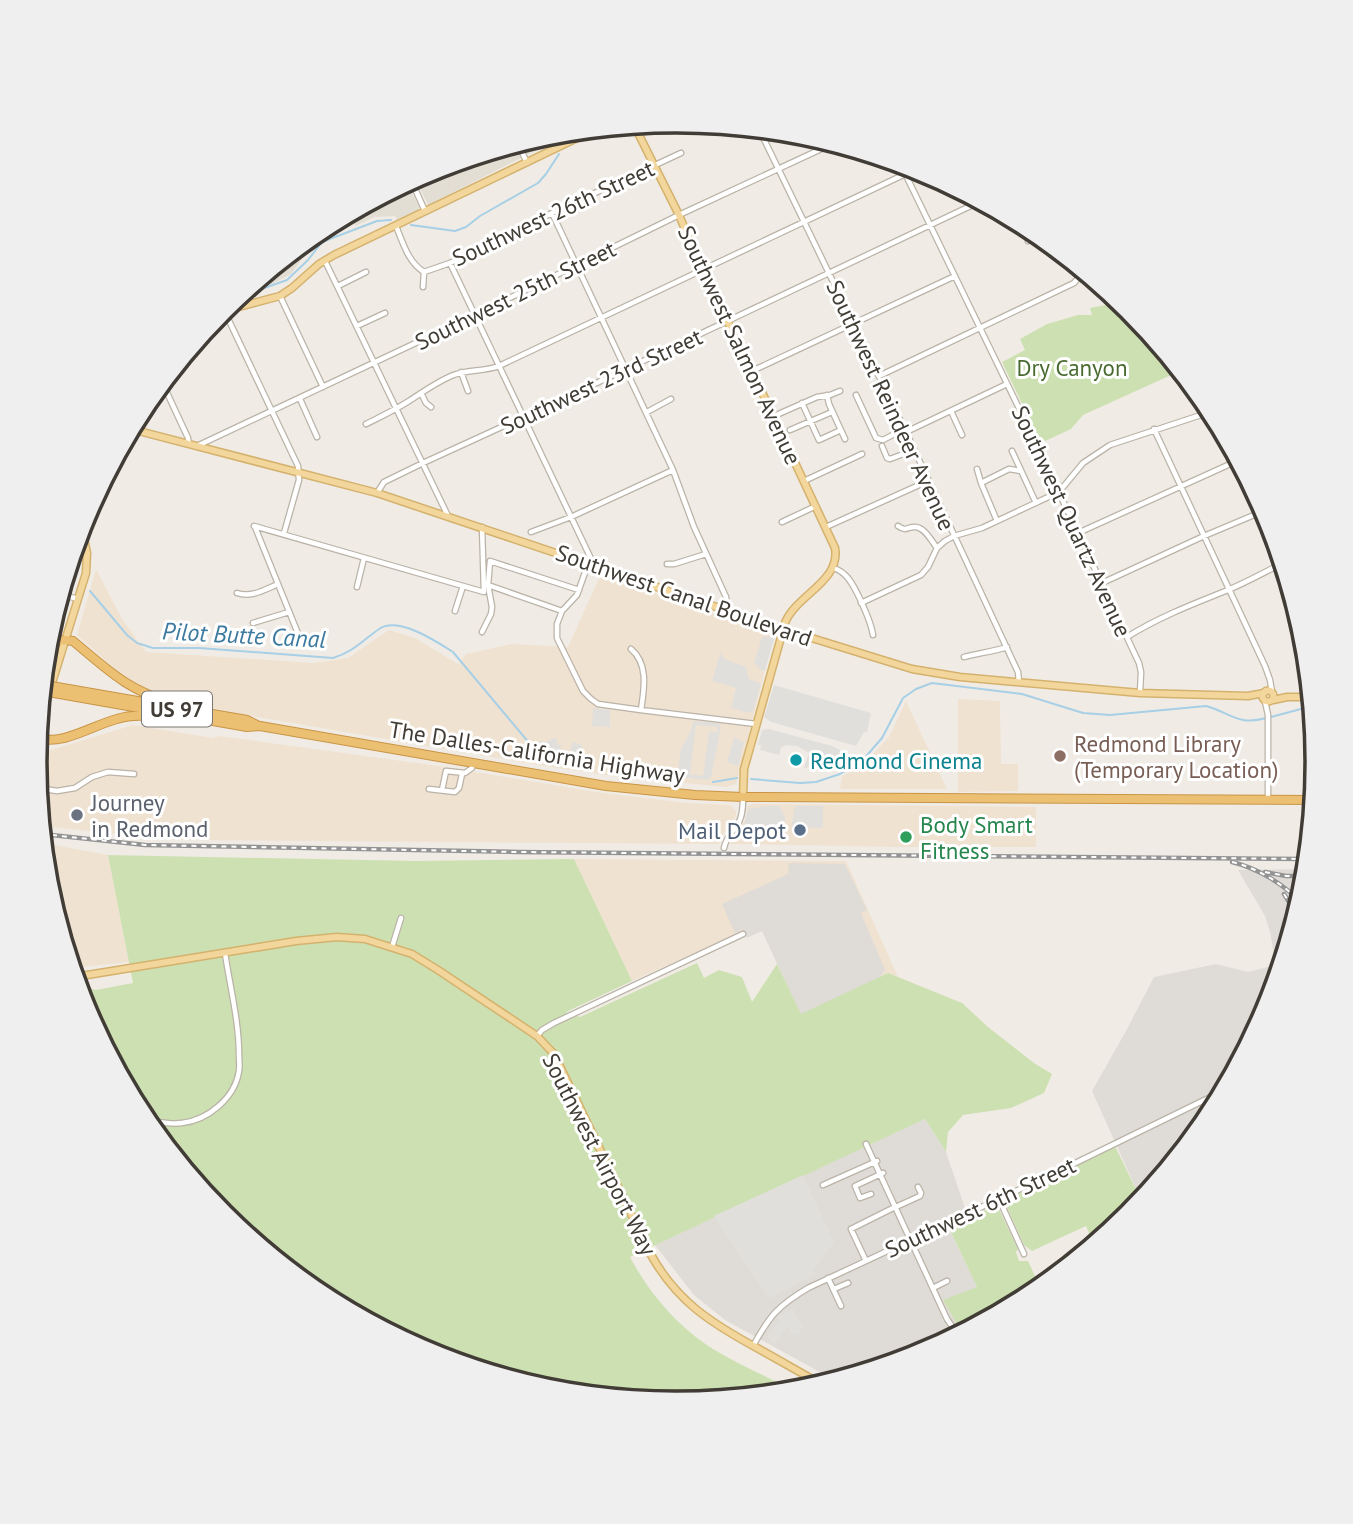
<svg xmlns="http://www.w3.org/2000/svg" width="1353" height="1524" viewBox="0 0 1353 1524" font-family="'PT Sans',sans-serif">
<style>
.residential{fill:#e3ded3}
.commercial{fill:#f0e2d1}
.industrial{fill:#dfdbd6}
.green{fill:#cde0b2}
.parking{fill:#e1dfdc;fill-rule:evenodd}
.lines{fill:none;stroke-linecap:round;stroke-linejoin:round}
.stream{stroke:#a7cfe6;stroke-width:2}
.minor-casing{stroke:#bab3a8;stroke-width:7}
.major-casing{stroke:#d4b26e;stroke-width:9}
.highway-casing{stroke:#c99445;stroke-width:10}
.minor{stroke:#fff;stroke-width:4.5}
.major{stroke:#f2d69c;stroke-width:6}
.highway{stroke:#ecc073;stroke-width:8}
.rail-casing{stroke:#939393;stroke-width:4.5}
.rail{stroke:#fff;stroke-width:2;stroke-dasharray:5;stroke-linecap:butt}
.highway-bridge-casing{stroke:#c99445;stroke-width:10;stroke-linecap:butt}
.highway-bridge{stroke:#ecc073;stroke-width:8}
.education-dot{fill:#8d6e63;stroke:#fff;stroke-width:2.5}
.culture-dot{fill:#0f9aa8;stroke:#fff;stroke-width:2.5}
.worship-dot{fill:#6b7280;stroke:#fff;stroke-width:2.5}
.service-dot{fill:#5c6f8a;stroke:#fff;stroke-width:2.5}
.leisure-dot{fill:#2e9e5b;stroke:#fff;stroke-width:2.5}
.labels{text-anchor:middle;dominant-baseline:central;stroke-width:6;stroke-linejoin:round;paint-order:stroke}
.shield{fill:#fff;stroke:#7a7672;stroke-width:2}
.shield-label{font-size:21px;font-weight:bold;fill:#413c35}
.street-label{font-size:23px;fill:#413c35;stroke:#fff}
.park-label{font-size:23px;fill:#496b30;stroke:#fff}
.education-label{font-size:23px;fill:#785e54;stroke:#fff;text-anchor:start}
.culture-label{font-size:23px;fill:#0d838f;stroke:#fff;text-anchor:start}
.worship-label{font-size:23px;fill:#5b616d;stroke:#fff;text-anchor:start}
.leisure-label{font-size:23px;fill:#27864d;stroke:#fff;text-anchor:start}
.service-label{font-size:23px;fill:#4e5e75;stroke:#fff;text-anchor:end}
.water-label{font-size:24px;font-style:italic;fill:#3c799f;stroke:#fff}
.rim{fill:none;stroke:#413c35;stroke-width:3.5}
</style>
<rect width="100%" height="100%" fill="#f0ece5"/>
<!-- residential -->
<path class="residential" d="M576,130L428,205L415,178L431,169L552,133Z
M407,182L419,207L418,210L397,220L395,216L375,217L355,226L353,221L319,236L291,274L274,283L240,294L320,228Z"/>
<!-- commercial -->
<path class="commercial" d="M96,569L122,619L146,652L313,663L348,658L389,630L415,638L458,664L466,654L512,644L568,647L601,574L774,635L736,784L726,787L620,777L544,766L234,713L159,695L126,679L77,635Z
M958,699L1000,701L1001,764H1018V791L958,792Z
M906,701L947,789H840L842,776L856,769L868,759L889,737Z
M133,725L213,738L219,736L446,767L596,792L686,803L730,805L736,811V816L725,831L719,844L175,840L41,826L36,767L41,753Z
M753,804L1036,807V847H895L730,844L745,820L748,806Z
M43,843L108,855L129,962L72,968L47,887Z
M574,859L846,861L898,977L888,973L800,1014L759,924L632,981Z"/>
<!-- industrial -->
<path class="industrial" d="M789,863L845,864L867,910L861,913L885,970L879,978L801,1015L762,931L747,938L743,929L735,933L722,904L788,874Z
M1307,869L1306,888L1269,1008L1210,1119L1142,1202L1092,1091L1126,1031L1154,977L1216,964L1248,972L1276,965L1270,932L1265,916L1238,870Z
M925,1119L946,1152L968,1217L948,1227L977,1287L944,1301L962,1333L922,1355L836,1381L725,1320L694,1295L655,1245Z"/>
<!-- green -->
<path class="green" d="M1116,303L1133,312L1187,378L1169,376L1083,415L1071,429L1041,443L1002,362L1025,350L1020,339L1047,324L1078,315H1092L1090,308Z
M1240,462L1262,504L1254,507L1234,465Z
M108,855L416,861L574,859L632,981L566,1012L580,1017L697,963L704,978L719,970L742,977L752,1002L777,964L801,1014L888,973L962,1003L988,1027L1034,1063L1052,1074L1044,1093L1011,1108L963,1115L948,1132L946,1152L925,1119L630,1257C649,1293 678,1327 713,1349C740,1365 768,1377 796,1392L676,1403L551,1391L431,1355L320,1295L223,1215L143,1118L84,1007L77,985L96,990L133,983Z
M1115,1146L1142,1202L1130,1216L1094,1245L1086,1226L1032,1251L1024,1245L1004,1201Z
M997,1205L1018,1249L1016,1252L1019,1261H1028L1040,1287L1032,1296L962,1333L943,1300L977,1287L948,1226Z"/>
<!-- parking -->
<path class="parking" d="M775,636L765,670L762,671L754,663L762,637Z
M720,653L725,659L746,667L749,679L761,683L753,711L750,713L731,708L736,688L712,681Z
M774,685L871,713L867,732H864L856,746L771,722L764,717Z
M593,708L610,710V727L592,726Z
M693,721L718,723L721,726L711,778L708,780L677,777L681,748L691,731ZM696,725L718,727L717,732L709,731L703,776L690,774Z
M769,729L832,746L840,750L838,759L823,765L804,768L809,753L797,746L786,745L781,748L779,755L760,750L761,745H758L762,730Z
M734,737L744,743L738,766L727,762Z
M554,738L557,739V746L561,743L559,762L556,764L544,761L545,753H541L539,748L534,747L535,741L546,742Z
M572,742L582,745L581,765L570,762Z
M765,806H779L785,816V825L771,832L749,833L741,830L745,822L748,809Z
M795,806H823V828L791,827Z
M803,1175L834,1242L814,1270L815,1275L769,1298L714,1216Z
M787,1309L789,1312L793,1309L803,1327L800,1329L801,1333L796,1336L793,1335L787,1327L776,1344L770,1341V1339L767,1337L779,1320L782,1322L777,1317L781,1314H786L785,1311Z"/>
<g class="lines">
<!-- stream -->
<path class="stream" d="M563,138L564,132
M411,225L455,231L466,227L480,216L538,183L546,174L559,154
M236,298L287,280L308,260L322,242L377,221L391,220
M70,563L77,571
M90,591L127,635L137,643L153,648H199L333,658C353,652 362,641 379,629C398,616 436,641 453,652L530,744
M1271,717L1312,706
M751,779L800,783L816,782L840,774L862,761L882,738L903,698L916,689L932,683L1022,694L1083,713L1110,715L1206,706C1231,713 1238,726 1266,718
M713,782L737,778"/>
<!-- minor casing -->
<g class="minor-casing">
<path id="minor" d="M759,129L906,432L1018,672L1019,682
M518,143L527,163
M900,163L1031,433L1139,663L1141,672L1140,693
M411,180L425,211
M552,213L673,470L694,527L726,597L727,609
M1009,216L1015,222L1026,226L1028,230V241L1040,235
M327,225H328
M396,226C403,243 408,262 424,272L423,287
M325,261L448,516
M450,263L594,565
M424,272L450,263L552,213L681,153
M338,286L366,272
M280,296L323,387
M223,308L298,466L299,480L284,533
M357,326L385,313
M752,371L955,276
M461,372L468,391
M879,376L1074,283L1078,278V274L1071,260
M162,382L188,438L189,444
M421,393L426,403L431,407
M827,395L829,404L845,439
M856,395L876,438L883,440L904,429
M300,399L317,437
M802,403L819,440L841,430
M951,411L962,435
M647,412L671,399
M774,416L817,397L830,395L840,391
M366,424C380,417 395,410 409,401C423,392 435,383 451,376C466,369 483,372 499,366L918,168
M1154,429L1265,666L1270,680L1272,692
M790,430L832,412
M906,432L1007,384
M197,446L475,315L679,215L834,143
M882,446L887,458L890,459L914,450
M1012,451L1036,503
M977,469L981,483L997,521
M804,481L862,454
M981,483L1009,469L1021,471
M377,493L384,482L423,463L567,397L981,201
M782,522L816,506
M254,526L484,592L482,527
M898,526C907,532 906,527 915,527C925,527 932,542 937,548
M255,527L301,641
M826,527L928,481
M531,532L571,517L673,470
M1078,533L1239,460
M588,564L577,595L562,611L557,624V638L583,691L591,699L598,704L641,710L756,724
M667,564H674L706,554
M834,568C839,570 844,573 848,578C856,588 871,621 873,635
M1102,583L1204,536L1266,510
M488,585L562,611
M357,587L364,558
M237,593C251,598 264,590 278,584
M60,594L78,599
M861,603L921,575L928,567L937,548L945,541L954,536L982,528L1059,492L1083,463L1110,445L1213,411
M455,611L463,586
M253,623L289,612
M482,632L491,614L492,607L488,585L490,561L579,590
M1127,637C1159,617 1193,604 1228,590C1247,582 1265,572 1283,563
M631,649C649,664 644,690 641,710
M964,657C978,653 992,652 1007,647
M1265,701L1268,715V799
M38,788L57,791L75,788L92,777L108,772L134,774
M429,789L455,792L459,788L462,774
M442,790L446,771L465,773L472,768L473,764
M724,848C726,836 734,832 739,822C743,814 743,806 743,798
M392,947L401,918
M537,1036L542,1030L554,1023L743,934
M145,1120C157,1121 169,1125 182,1123C208,1120 235,1098 239,1071C240,1066 239,1060 239,1055C239,1021 230,987 225,953
M866,1144L947,1319L958,1335
M823,1185L877,1161
M871,1194L860,1198L855,1186L883,1173
M999,1199L1024,1254
M898,1206L920,1196L921,1193L918,1187
M1100,1235L1101,1239
M866,1261L851,1229L895,1207
M828,1278L841,1306
M933,1288L947,1281
M834,1289L848,1283
M753,1346C770,1315 778,1306 808,1288L1061,1170L1225,1090"/>
</g>
<!-- major casing -->
<g class="major-casing">
<path id="major" d="M634,125L679,215L702,270L752,371L835,548C841,581 796,595 785,623L744,769L743,797
M220,312L280,296L292,288L319,264L334,255L598,128
M131,429L377,493L776,627L912,669L960,677L1140,693L1248,696L1264,693
M1262.5 696a5.5 5.5 0 1 1 11 0a5.5 5.5 0 1 1-11 0Z
M1273,700L1287,697H1312
M39,725L86,573L87,553L81,525
M75,977L296,941L337,937L365,939L412,954L438,970L537,1036L554,1054L650,1253C676,1301 711,1323 757,1348C779,1360 801,1373 823,1385"/>
</g>
<!-- highway casing -->
<g class="highway-casing">
<path id="highway" d="M47,642L65,640L73,641C108,670 128,691 173,703
M57,687L247,720L257,725
M54,693L247,727L260,726L606,786L695,795L743,797L1314,800
M37,738C63,746 93,725 117,719C133,714 150,716 167,718"/>
</g>
<!-- minor -->
<use href="#minor" class="minor"/>
<!-- major -->
<use href="#major" class="major"/>
<!-- highway -->
<use href="#highway" class="highway"/>
<!-- rail casing -->
<g class="rail-casing">
<path id="rail" d="M42,834L145,845L518,852L1308,859
M1232,862C1257,868 1284,884 1301,903
M1265,872L1286,876H1307
M1284,894L1297,915"/>
</g>
<!-- rail -->
<use href="#rail" class="rail"/>
<!-- highway-bridge casing -->
<g class="highway-bridge-casing">
<path id="highway-bridge" d="M46,685L57,687
M44,691L54,693"/>
</g>
<!-- highway-bridge -->
<use href="#highway-bridge" class="highway-bridge"/>
</g>
<!-- markers -->
<circle class="education-dot" cx="1060" cy="756" r="7"/>
<circle class="culture-dot" cx="796" cy="760" r="7"/>
<circle class="worship-dot" cx="77" cy="815" r="7"/>
<circle class="service-dot" cx="800" cy="830" r="7"/>
<circle class="leisure-dot" cx="906" cy="837" r="7"/>
<g class="labels">
<!-- shield labels -->
<rect class="shield" x="142" y="691.5" width="70" height="35" rx="5"/>
<g class="shield-label">
<text x="177" y="709">US 97</text>
</g>
<!-- street labels -->
<g class="street-label">
<text transform="translate(553 213) rotate(-25)">Southwest 26th Street</text>
<text transform="translate(515 295) rotate(-26)">Southwest 25th Street</text>
<text transform="translate(740 345) rotate(65)">Southwest Salmon Avenue</text>
<text transform="translate(601 381) rotate(-25)">Southwest 23rd Street</text>
<text transform="translate(891 405) rotate(65)">Southwest Reindeer Avenue</text>
<text transform="translate(1072 521) rotate(65)">Southwest Quartz Avenue</text>
<text transform="translate(684 595) rotate(19)">Southwest Canal Boulevard</text>
<text transform="translate(537 752) rotate(9)">The Dalles-California Highway</text>
<text transform="translate(600 1154) rotate(63)">Southwest Airport Way</text>
<text transform="translate(980 1207) rotate(-25)">Southwest 6th Street</text>
</g>
<!-- park labels -->
<g class="park-label">
<text x="1072" y="367">Dry Canyon</text>
</g>
<!-- education labels -->
<g class="education-label">
<text x="1074" y="743">Redmond Library<tspan x="1074" dy="26">(Temporary Location)</tspan></text>
</g>
<!-- culture labels -->
<g class="culture-label">
<text x="810" y="760">Redmond Cinema</text>
</g>
<!-- worship labels -->
<g class="worship-label">
<text x="91" y="802">Journey<tspan x="91" dy="26">in Redmond</tspan></text>
</g>
<!-- leisure labels -->
<g class="leisure-label">
<text x="920" y="824">Body Smart<tspan x="920" dy="26">Fitness</tspan></text>
</g>
<!-- service labels -->
<g class="service-label">
<text x="786" y="830">Mail Depot</text>
</g>
<!-- water labels -->
<g class="water-label">
<text transform="translate(244 635) rotate(3)">Pilot Butte Canal</text>
</g>
</g>
<!-- crop -->
<path d="M0 0H1353V1524H0ZM47 762a629 629 0 1 1 1258 0a629 629 0 1 1-1258 0Z" fill="#f0efef" fill-rule="evenodd"/>
<path class="rim" d="M47 762a629 629 0 1 1 1258 0a629 629 0 1 1-1258 0Z"/>
</svg>
